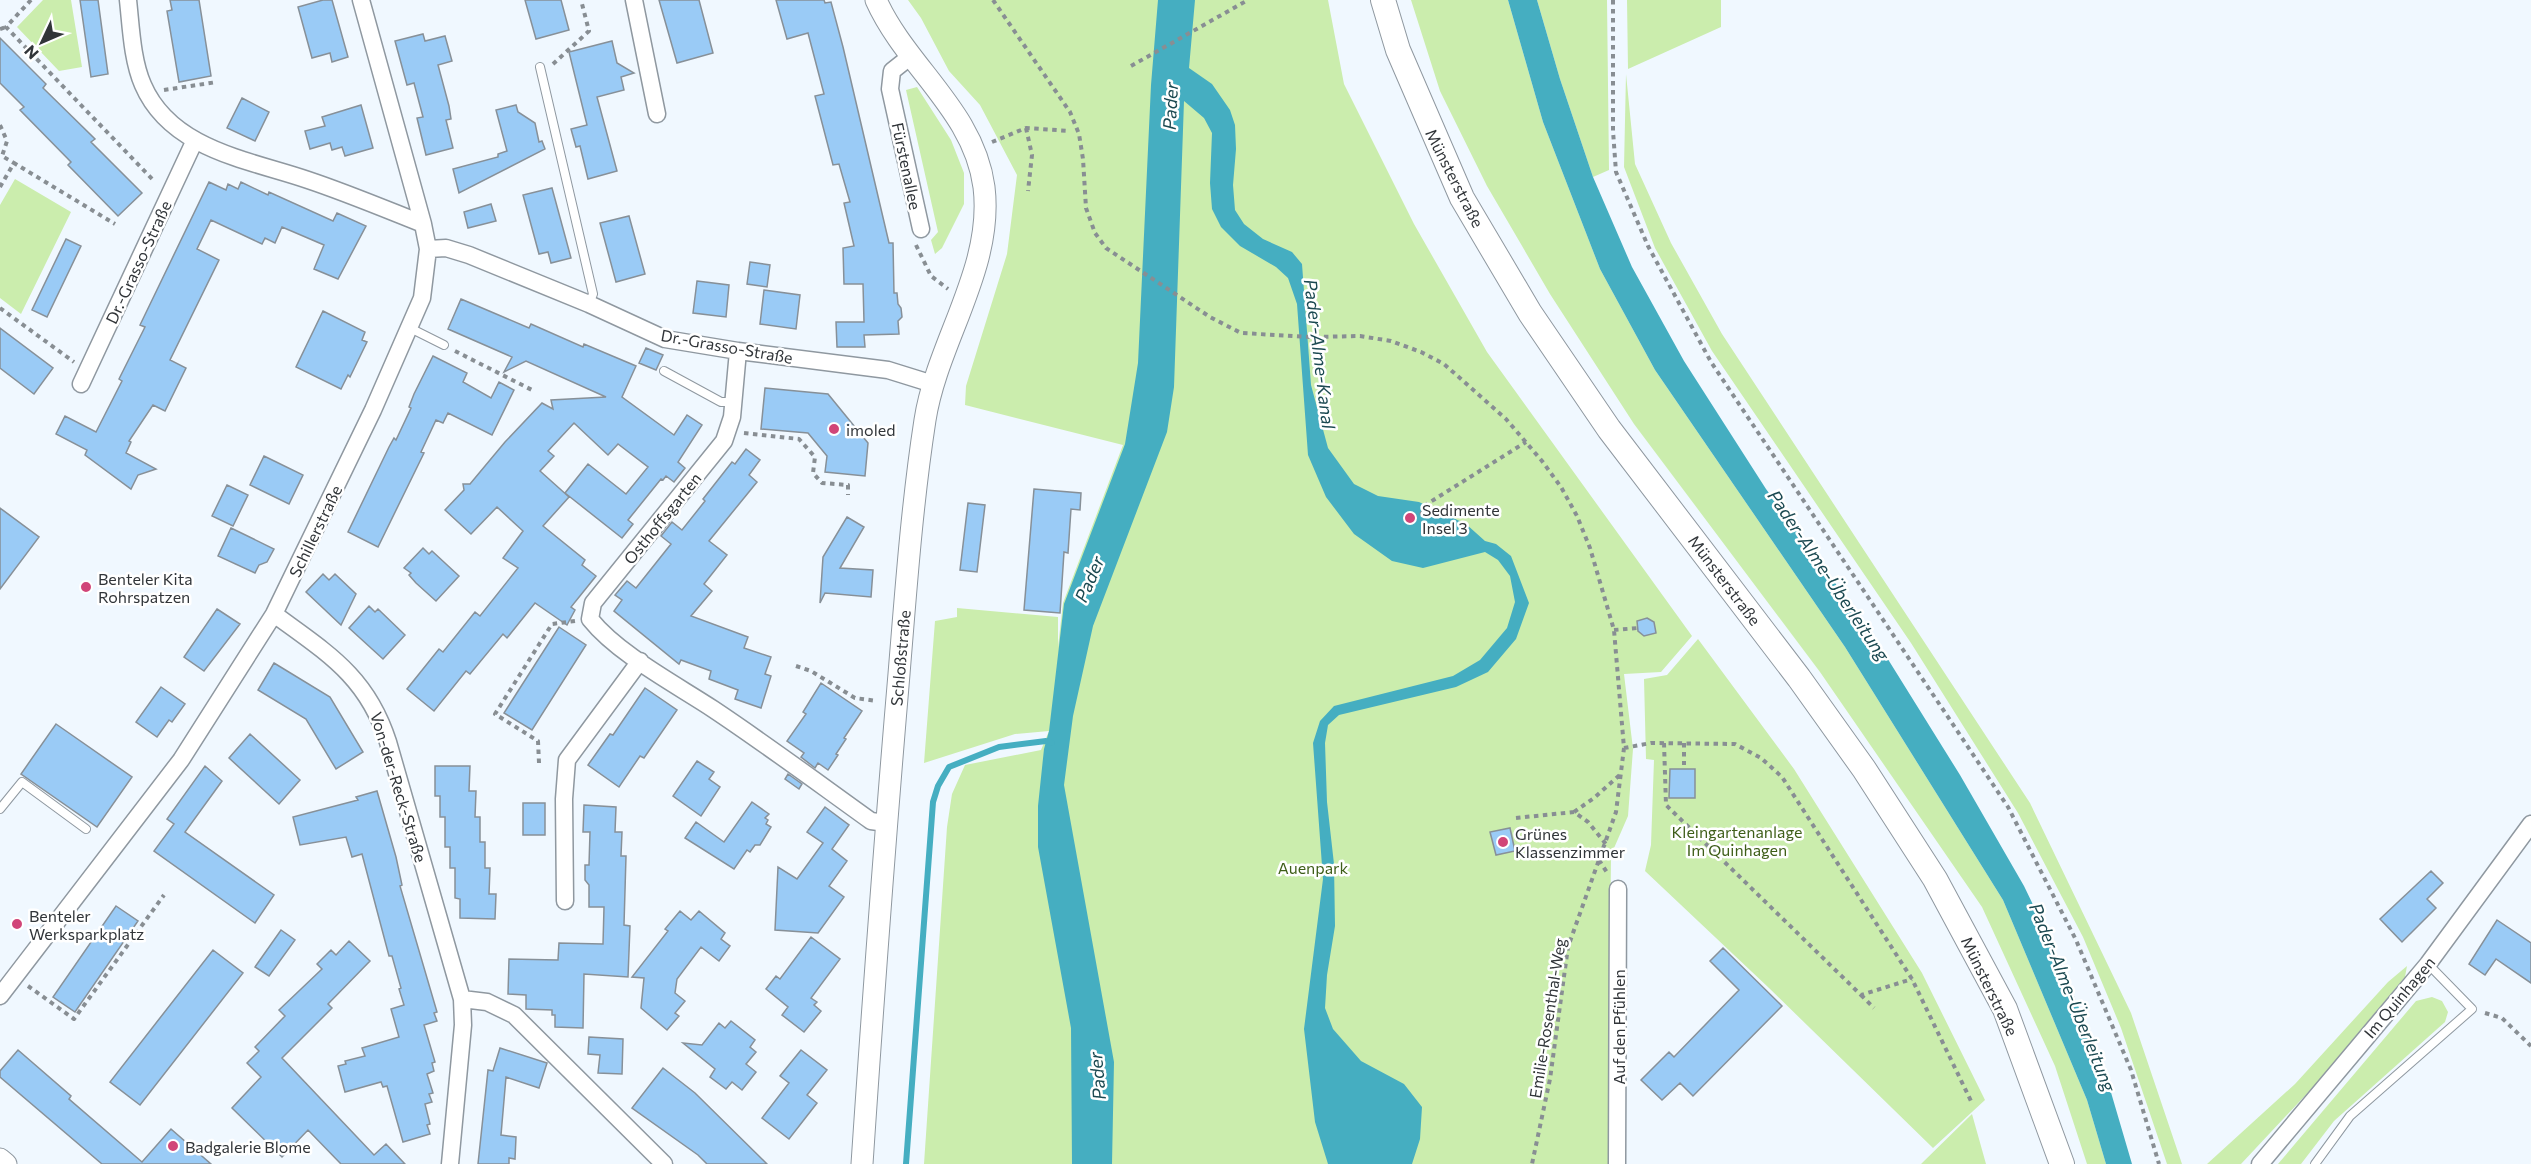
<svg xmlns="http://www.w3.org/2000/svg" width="2531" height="1164" viewBox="0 0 2531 1164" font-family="Commissioner,sans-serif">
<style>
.green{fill:#cbedad}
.water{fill:#45aec1}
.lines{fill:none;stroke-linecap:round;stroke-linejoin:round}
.stream{stroke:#45aec1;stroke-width:6}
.building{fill:#9acbf6;stroke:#879098;stroke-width:1.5}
.service-casing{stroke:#8f98a0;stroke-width:10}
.minor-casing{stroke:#8f98a0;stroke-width:19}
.tertiary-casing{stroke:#8f98a0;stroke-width:23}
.secondary-casing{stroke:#8f98a0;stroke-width:26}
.path{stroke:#888e93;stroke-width:4;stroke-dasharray:4.5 4.5;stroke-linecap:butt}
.service{stroke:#fff;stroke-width:8}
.minor{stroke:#fff;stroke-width:16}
.tertiary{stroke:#fff;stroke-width:21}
.secondary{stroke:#fff;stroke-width:24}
.poi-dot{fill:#d14578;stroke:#fff;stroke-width:2}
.labels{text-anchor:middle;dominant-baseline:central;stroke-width:5;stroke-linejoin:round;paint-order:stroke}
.street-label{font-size:16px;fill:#313539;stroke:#fff}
.poi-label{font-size:16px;fill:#313539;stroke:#fff;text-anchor:start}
.park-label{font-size:16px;fill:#3e5e18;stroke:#fff}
.water-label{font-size:18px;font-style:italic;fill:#1b4951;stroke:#fff}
</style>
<rect width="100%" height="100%" fill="#f0f8ff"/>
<!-- green -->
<path class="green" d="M43,0H71L82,67L59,71L17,27Z
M908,0H1328L1344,84L1414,224L1487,352L1692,636L1661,672L1624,674L1633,749L1628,816L1611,855L1608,1164H924L947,827L952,794L965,765L1041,750L1049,731L1015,734L924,763L935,621L957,617V608L1058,617V647L1063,603L1123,445L965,405L966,386L1007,254L1017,175L980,105L949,71L921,18Z
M1411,0H1508L1543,122L1600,269L1655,370L1845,647L2003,900L2087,1100L2106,1164H2087L2055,1066L1982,907L1820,672L1634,424L1550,294L1487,186L1440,91Z
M1537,0H1607L1609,170L1593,177L1560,79Z
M1627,0H1721V27L1628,69Z
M1626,74L1635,164L1671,243L1722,334L2030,803L2131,1013L2182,1164H2167L2121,1028L2083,937L2018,813L1911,643L1712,351L1655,248L1624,167Z
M917,87L951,140L964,173V204L942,248L935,254L931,240L938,232L906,90Z
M15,179L71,212L21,314L0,298V205Z
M1698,639L1794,769L1922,973L1985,1100L1933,1148L1769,988L1645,871L1651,845L1654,760L1646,759L1644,679L1667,675Z
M2407,966L2405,977L2315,1085L2241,1164H2207L2295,1084L2388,982Z
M2432,997L2442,1001L2448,1012L2445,1022L2334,1121L2301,1164H2278L2416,1001Z
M1972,1114L1986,1164H1921Z"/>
<!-- water -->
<path class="water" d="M1158,0H1195L1189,68L1212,84L1230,110L1235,125L1236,149L1233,185L1235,210L1244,224L1263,239L1292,252L1302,264L1311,385L1328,448L1354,484L1378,496L1419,502L1466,524L1485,541L1496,544L1511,556L1529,603L1516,639L1488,672L1456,687L1339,715L1328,725L1325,743L1327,802L1334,864L1335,926L1327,975L1325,1008L1333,1029L1361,1061L1404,1084L1422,1107L1420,1139L1412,1164H1328L1315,1122L1304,1029L1323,879L1313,743L1320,721L1334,706L1453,676L1480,660L1507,628L1515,602L1510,576L1498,560L1485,552L1423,568L1392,561L1354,534L1326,497L1308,455L1297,304L1288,278L1276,267L1240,246L1221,227L1212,209L1210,183L1212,133L1204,118L1184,101L1174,387L1167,432L1093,626L1073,716L1064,785L1114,1062L1112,1164H1072L1071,1028L1038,847V806L1044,749L1049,731L1064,604L1125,444L1138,363L1151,85Z
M1508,0H1537L1560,79L1593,177L1632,267L1684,361L1766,489L1871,632L1960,775L2024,886L2059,959L2105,1072L2132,1164H2106L2087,1100L2003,900L1845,647L1655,370L1600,269L1543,122Z"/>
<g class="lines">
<!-- stream -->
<path class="stream" d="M906,1164L933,802L938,786L949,767L999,747L1046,741L1052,743"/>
</g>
<!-- building -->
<path class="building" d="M80,0H98L108,74L91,77Z
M170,0H199L211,76L179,82L167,11L172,10Z
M323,0H332L348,57L332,62L330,53L312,58L298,7Z
M525,0H561L569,30L536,39Z
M659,0H699L713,53L677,63Z
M776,0H824L825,3L831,2L843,47L889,243H893L894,293H897L898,304L901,308L902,317L898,321L899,334L864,335L865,347H837L836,322H864L863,284H844L843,248L854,246L844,203L850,202L839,164L833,165L815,96L824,94L808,33L787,39Z
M423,34L425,41L445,36L452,61L438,65L449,106L451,119L446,120L453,148L426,155L417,118L423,117L414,83L407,85L395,41Z
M0,38L46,84L43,88L95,139L91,142L142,193L118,216L68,165L71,162L20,110L24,107L0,83Z
M612,41L617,63L634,73L621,77L624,90L597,97L617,171L588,179L580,146L576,147L571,129L587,125L569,52Z
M242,98L269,112L255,141L227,128Z
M361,105L373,148L345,156L342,147L332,150L330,143L310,149L305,131L325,126L322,117Z
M516,105L518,112L535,123L539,142L542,141L545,149L459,193L453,169L498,157V154L507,151L496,110Z
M209,182L226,190L228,184L238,189L241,182L268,195L269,192L333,221L337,213L366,226L338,279L314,269L324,245L282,227L275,243L265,238L262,244L211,220L197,249L219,260L170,360L186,368L165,411L153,405L129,441L131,442L126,453L156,469L138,475L131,489L85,455L87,450L56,434L65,416L96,432L122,381L119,379L145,327L140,325Z
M552,188L571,258L551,263L548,252L539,254L523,195Z
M491,204L496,221L468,228L464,212Z
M629,216L645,274L616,282L600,223Z
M66,239L81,246L47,317L32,310Z
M750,262L770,265L767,287L747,284Z
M697,281L729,285L726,317L693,313Z
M764,290L800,295L796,329L760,324Z
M461,299L529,328L531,324L583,347L584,344L636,366L622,397L674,435L687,415L702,425L678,462L685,468L674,482L666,476L663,480L661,479L628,520L633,524L622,538L565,493L588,464L626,494L648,467L618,444L608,455L574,423L548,451L554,456L540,471L569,497L543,526L585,560L582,565L596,576L571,607L575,610L567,625L535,603L507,638L503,634L470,674L466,671L434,711L407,689L439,649L443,652L475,612L480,616L518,568L503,558L523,531L497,507L471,534L445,510L464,490L463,484H470L505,442L542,403L553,409L551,400L606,397L526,361L504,372L512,357L448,329Z
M323,311L365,332L362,340L367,342L350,377L348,375L341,389L296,367Z
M0,328L53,368L34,394L0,368Z
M646,348L663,355L656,370L639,363Z
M433,356L467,373L463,382L491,398L499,382L514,390L492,435L448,413L443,423L436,420L421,452L424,453L378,547L348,532L389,447L394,438L396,440L411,408L409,407L414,394Z
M765,388L828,394L868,443L865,476L825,472L827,456L808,433L761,429Z
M746,449L760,460L749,475L757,482L709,541L727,555L704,584L712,591L691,616L748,637L744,648L771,657L765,674L771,676L761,708L735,699L738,690L709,679L711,671L681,660L679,664L614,611L622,600L615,595L627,581L636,588L671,544L661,536L672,522L682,530L705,501L703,499L732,462L735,464Z
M264,456L303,475L289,504L250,485Z
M227,485L248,495L233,526L212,516Z
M1034,489L1081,493L1080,510L1071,509L1068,553L1064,552L1060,613L1024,610Z
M968,503L985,505L977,572L960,570Z
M0,508L39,537L0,589Z
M847,517L864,527L840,568L873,570L871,597L825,593L820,603L823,557Z
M231,528L274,549L267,562L259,565L255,573L218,556Z
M423,548L429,554L432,551L459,576L436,601L416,583L409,575L411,573L404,568Z
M323,574L329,580L335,574L356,594L341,625L306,592Z
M369,606L375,612L378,609L405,635L383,659L349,628Z
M217,609L240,624L204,671L184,657Z
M1647,618L1654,622L1656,633L1644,636L1638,631L1637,621Z
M559,627L586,645L532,730L504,713Z
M274,663L330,697L363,752L336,769L306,719L258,690Z
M821,683L862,711L844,738L846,739L836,754L838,755L828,770L818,763L815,768L801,757L804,753L787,741L806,714L803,712Z
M161,687L185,704L172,722L169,720L157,737L136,722Z
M645,688L677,710L644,758L640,756L619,787L588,765L610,734L613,735Z
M56,724L132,777L97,827L21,774Z
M250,734L300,780L279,804L229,758Z
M697,761L714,772L709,779L720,787L701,816L673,796Z
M205,766L222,781L185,832L274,895L255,923L154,851L174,824L167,819Z
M435,766H470L469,791H476L475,817H480V842H485V868H490L489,894H496L495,919L460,918V899L455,898V868H450V847H445V817H440V796H435Z
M1670,769H1695V798H1669Z
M788,774L802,784L799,789L785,779Z
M377,791L396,857L402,885L400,886L437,1012L434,1013L437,1021L424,1025L435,1062L432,1063L434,1071L427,1074L433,1093L429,1094L432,1102L425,1104L430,1124L427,1125L430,1134L403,1142L387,1086L383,1087L381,1082L345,1092L338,1066L346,1064L345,1061L365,1056L362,1048L399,1037L391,1009L404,1005L399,989L401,988L392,956H389L362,854L352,857L346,837L300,845L293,817L358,800L356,797Z
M752,802L769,814L765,818L768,820L766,824L771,827L760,845H755L750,852L747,850L734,869L685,838L696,822L724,842Z
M523,803H545V835H523Z
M584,805L616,807L615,832H622L621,856H626L624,925L630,926L628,977L584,974L583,1028L555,1027V1015H552V1010L526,1009V995L508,994L509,959L558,960L559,943L603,944L604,907H589V885L585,880V865H589L590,832H583Z
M825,807L849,825L832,849L847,861L829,886L844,897L818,933L775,930L778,867L797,879L823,843L807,832Z
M1510,828L1515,851L1496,855L1490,832Z
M2431,871L2443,883L2427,899L2436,908L2402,942L2380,919Z
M116,906L138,921L75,1012L53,997Z
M680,911L691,920L699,911L725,933L721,939L730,946L719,961L701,947L677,979L675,993L685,1001L675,1013L679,1016L667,1030L641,1008L644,978L632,977L668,931L665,929Z
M2497,920L2531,943V983L2496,959L2485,975L2469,964Z
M281,930L295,940L269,976L255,967Z
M811,937L840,959L811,998L817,1002L814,1005L821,1011L804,1032L782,1015L788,1007L766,989L776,976L780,979Z
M349,941L370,961L328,1004L332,1008L282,1058L374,1155L386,1144L405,1164H341L308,1130L282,1157L232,1108L261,1077L247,1063L259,1051L255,1047L285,1016L279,1010L322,969L317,964L331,950L336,955Z
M1723,948L1782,1006L1693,1096L1680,1083L1662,1100L1641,1080L1669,1052L1674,1057L1739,990L1710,961Z
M213,950L243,973L140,1105L110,1082Z
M731,1021L755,1040L750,1047L756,1052L746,1064L756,1072L742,1090L732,1082L726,1089L710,1077L715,1069L683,1043L702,1045L719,1023L725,1028Z
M589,1037L623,1039L622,1074L598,1073L600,1055L588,1054Z
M500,1048L547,1063L539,1088L506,1077L501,1135L516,1137L515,1159L509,1158V1164H478L488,1070L493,1071Z
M18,1050L71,1096L69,1099L142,1162L171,1129L211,1164H102L0,1077V1071Z
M801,1050L827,1070L807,1095L817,1103L789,1139L762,1118L789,1083L780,1076Z
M663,1068L695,1093L767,1164H707L698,1155L632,1108Z"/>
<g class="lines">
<!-- service casing -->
<g class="service-casing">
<path id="service" d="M540,67L593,294L589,304
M410,328L444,345
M664,371L721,402H733
M0,809L22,782L86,829
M2315,1164L2350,1116L2472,1009L2428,964"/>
</g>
<!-- minor casing -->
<g class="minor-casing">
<path id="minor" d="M128,0C131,27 132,60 143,85C171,150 250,160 308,180C347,193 385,209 423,224
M634,0L657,114
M911,56L892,71L890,89L921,229
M428,249L446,248L469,255L589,304L665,339L738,351L888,370L933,384
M738,351L732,417L724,441L593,603L590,619C618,654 675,684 713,709C767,745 818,783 871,821L886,823
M81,384L195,140
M274,614C327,653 367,676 388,742L462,999L463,1025L450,1164
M565,901L564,799L567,760L640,661
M0,996L181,760L274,614L373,410L422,298L428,249L423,224L361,0
M462,999L487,1002L514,1015L664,1164
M1617,1164L1618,889
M2260,1164L2428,964L2531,824"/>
</g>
<!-- tertiary casing -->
<g class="tertiary-casing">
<path id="tertiary" d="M0,1159L6,1164
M862,1164C873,1000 885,837 899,674C906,589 912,504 925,420C937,342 994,268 984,187C974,111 906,67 876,0"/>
</g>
<!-- secondary casing -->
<g class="secondary-casing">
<path id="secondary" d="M1383,0L1398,50L1462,198L1530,313L1609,429L1799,678L1864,769L1935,879L2005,1009L2062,1164"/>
</g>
<!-- path -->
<path class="path" d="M31,0L6,27L155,182
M993,0L1070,112L1079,134L1083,159L1086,208L1095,233L1106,248L1210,317L1241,333L1312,337L1360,336L1391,341L1421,352L1444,364L1506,419L1542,461L1561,487L1577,516L1590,548L1614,630L1624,748L1616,812L1568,947L1550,1079L1532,1164
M1613,0V131L1616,172L1648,246L1711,362L2008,807L2076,940L2131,1070L2159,1164
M0,29L6,27
M553,64L589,31L581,0
M1131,66L1248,0
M164,90L217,82
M0,125L7,141L2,156L14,163
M1026,128L1032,155L1028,191
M992,142L1026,128L1070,131
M0,187L14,163L115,224
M916,245L931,276L948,289
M0,308L74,362
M455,351L532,390
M744,433L799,439L815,457L813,473L822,483L848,485V495
M1421,515L1427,504L1526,442
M1614,630L1638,628
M796,666L811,671L855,698L877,701
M1664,743L1666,805L1861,995L1912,979
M1684,743V765
M1624,748L1651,743L1735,744L1761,758L1782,777L1912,979L1971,1101
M539,763L538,741L495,714L552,624L575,621
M1574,812L1594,798L1622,773
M1516,818L1574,812L1588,822L1606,844
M1599,860L1608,874
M28,986L74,1019L164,895
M1861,995L1874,1008
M2485,1013L2502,1018L2531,1046"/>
<!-- service -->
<use href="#service" class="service"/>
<!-- minor -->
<use href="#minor" class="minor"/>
<!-- tertiary -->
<use href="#tertiary" class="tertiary"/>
<!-- secondary -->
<use href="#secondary" class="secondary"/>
</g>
<!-- markers -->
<g class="poi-dot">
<circle cx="834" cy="429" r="6"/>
<circle cx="1410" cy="518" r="6"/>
<circle cx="86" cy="587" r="6"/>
<circle cx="1503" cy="842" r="6"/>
<circle cx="17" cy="924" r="6"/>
<circle cx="173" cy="1146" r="6"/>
</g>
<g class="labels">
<!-- street labels -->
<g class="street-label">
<text transform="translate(907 166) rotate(78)">Fürstenallee</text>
<text transform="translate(1455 178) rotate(63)">Münsterstraße</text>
<text transform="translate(138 262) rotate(-65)">Dr.-Grasso-Straße</text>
<text transform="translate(727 346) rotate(10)">Dr.-Grasso-Straße</text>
<text transform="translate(662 518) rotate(-51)">Osthoffsgarten</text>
<text transform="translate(315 531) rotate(-64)">Schillerstraße</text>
<text transform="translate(1725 580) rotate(53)">Münsterstraße</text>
<text transform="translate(900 658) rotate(-85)">Schloßstraße</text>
<text transform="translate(399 787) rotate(73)">Von-der-Reck-Straße</text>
<text transform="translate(1990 986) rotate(64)">Münsterstraße</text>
<text transform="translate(2399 997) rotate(-50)">Im Quinhagen</text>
<text transform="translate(1547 1018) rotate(-81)">Emilie-Rosenthal-Weg</text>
<text transform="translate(1618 1027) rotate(-90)">Auf den Pfühlen</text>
</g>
<!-- poi labels -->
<g class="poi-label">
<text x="846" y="429">imoled</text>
<text x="1422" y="509">Sedimente<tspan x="1422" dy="18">Insel 3</tspan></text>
<text x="98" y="578">Benteler Kita<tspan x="98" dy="18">Rohrspatzen</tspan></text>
<text x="1515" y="833">Grünes<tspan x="1515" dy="18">Klassenzimmer</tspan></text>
<text x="29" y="915">Benteler<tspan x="29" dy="18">Werksparkplatz</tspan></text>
<text x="185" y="1146">Badgalerie Blome</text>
</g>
<!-- park labels -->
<g class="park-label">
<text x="1737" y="831">Kleingartenanlage<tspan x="1737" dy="18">Im Quinhagen</tspan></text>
<text x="1313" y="867">Auenpark</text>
</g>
<!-- water labels -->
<g class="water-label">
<text transform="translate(1170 106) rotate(-87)">Pader</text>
<text transform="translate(1320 354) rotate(83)">Pader-Alme-Kanal</text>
<text transform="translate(1829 575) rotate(56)">Pader-Alme-Überleitung</text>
<text transform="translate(1089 579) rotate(-67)">Pader</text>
<text transform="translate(2073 997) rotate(68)">Pader-Alme-Überleitung</text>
<text transform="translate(1097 1076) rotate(-95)">Pader</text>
</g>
</g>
<!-- north arrow -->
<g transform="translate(42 42) rotate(226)" stroke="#ffffff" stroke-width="4.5" paint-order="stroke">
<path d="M0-4.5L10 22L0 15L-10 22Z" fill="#313539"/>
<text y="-9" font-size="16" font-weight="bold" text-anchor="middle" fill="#313539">N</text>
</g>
</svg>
